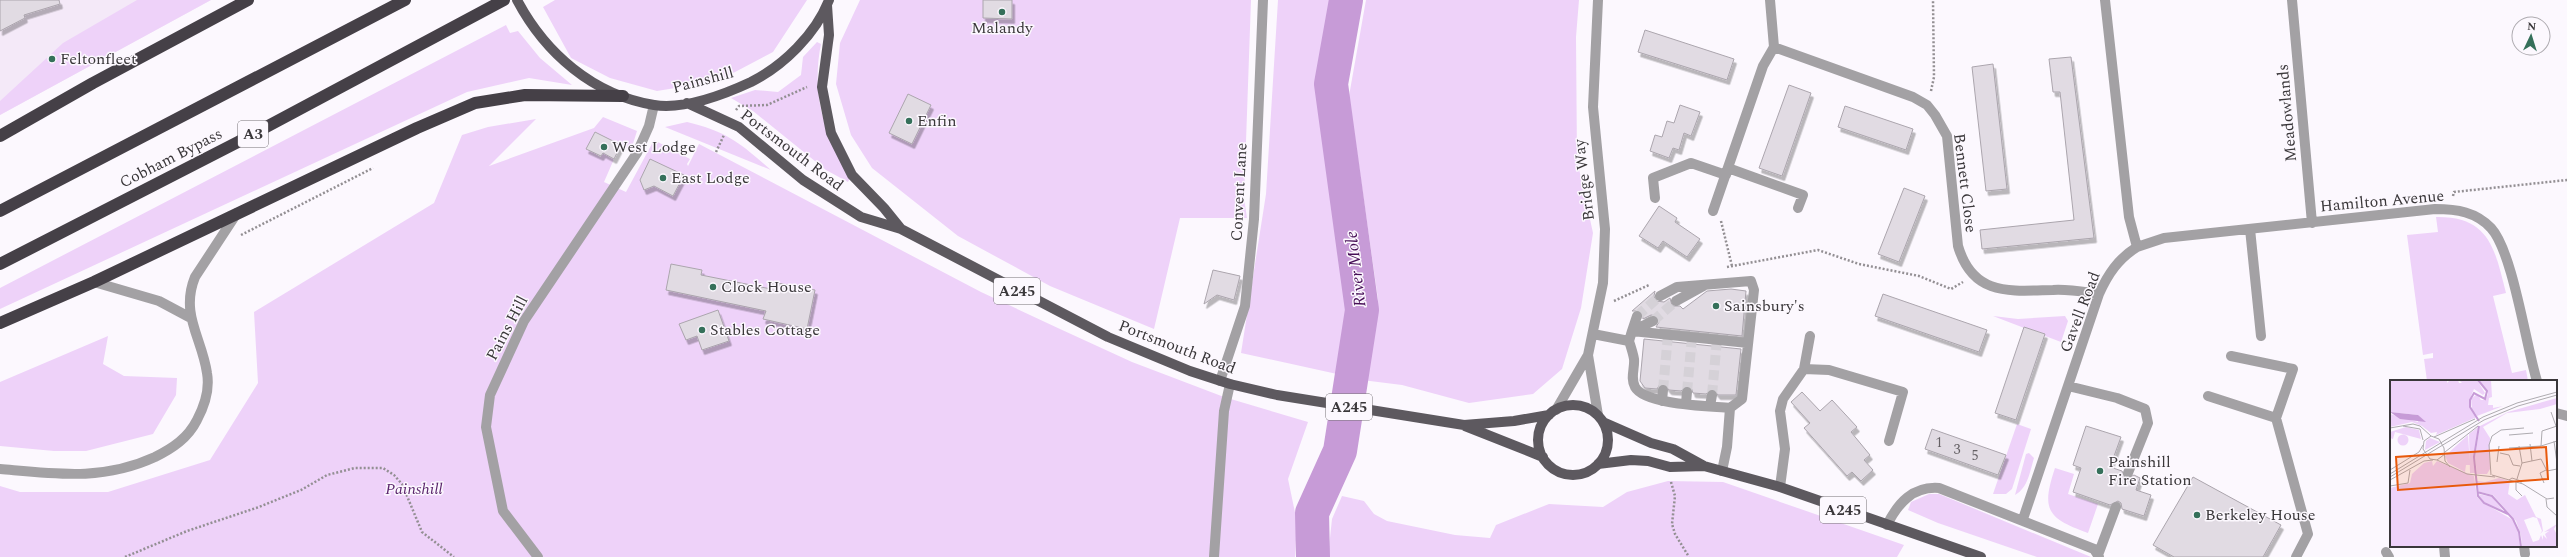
<svg xmlns="http://www.w3.org/2000/svg" width="2567" height="557" viewBox="0 0 2567 557" font-family="Spectral,serif">
<style>
.built{fill:#f4e9f8}
.green{fill:#eed2f9}
.lines{fill:none;stroke-linecap:round;stroke-linejoin:round}
.river{stroke:#c79bd7;stroke-width:34}
.building{fill:#e1dbe3;stroke:#aba5ad;filter:url(#shadow)}
.minor-tunnel{stroke:#d5d1d7;stroke-width:10;stroke-dasharray:10 5;stroke-linecap:butt}
.path{stroke:#938f93;stroke-width:2.5;stroke-dasharray:2 2;stroke-linecap:butt}
.minor{stroke:#a3a1a4;stroke-width:10}
.major{stroke:#5d595f;stroke-width:10}
.highway{stroke:#454047;stroke-width:12}
.poi-dot{fill:#35705a;stroke:#fcf8fe;stroke-width:1.5}
.labels{text-anchor:middle;dominant-baseline:central;stroke-width:3;stroke-linejoin:round;paint-order:stroke}
.number-label{font-size:14px;fill:#646064}
.shield{fill:#fcf8fe;stroke:#747175;stroke-width:1}
.shield-label{font-size:15px;font-weight:bold;fill:#3a373a}
.poi-label{font-size:16px;fill:#3a373a;stroke:#fcf8fe;text-anchor:start}
.street-label{font-size:16px;fill:#3a373a;stroke:#fcf8fe}
.park-label{font-size:16px;font-style:italic;fill:#5b266d;stroke:#fcf8fe}
.water-label{font-size:17px;font-style:italic;fill:#460e56;stroke:#fcf8fe}
.inset-river{fill:none;stroke:#c79bd7;stroke-width:2}
.inset-road{fill:none;stroke:#aeabb0;stroke-width:1}
.view{fill:#e8590c;fill-opacity:0.15;stroke:#e8590c;stroke-width:2}
.inset-edge{fill:none;stroke:#3a373a;stroke-width:2}
</style>
<defs>
<filter id="shadow"><feDropShadow dx="2.5" dy="4.5" stdDeviation="0" flood-color="#0004"/></filter>
</defs>
<rect width="100%" height="100%" fill="#fcf8fe"/>
<!-- built -->
<path class="built" d="M0,0H211L0,115Z"/>
<!-- green -->
<path class="green" d="M137,0H211L0,115V101L63,43Z
M555,0H807L773,52L718,81L657,91L610,78L571,58L543,7Z
M860,0H1251L1244,198L1247,218H1180L1154,329L1050,286L958,236L872,168L851,135L836,84L840,43Z
M1278,0H1331L1319,96L1349,308L1337,374L1241,353L1266,194Z
M1366,0H1579L1576,37L1577,160L1593,233L1581,308L1562,369L1533,394L1469,403L1402,385L1362,380L1378,299L1349,96Z
M506,25L510,33L518,31L540,58L572,85L529,78L467,92L0,309V288Z
M817,42L821,44C811,93 824,136 850,178L848,182L826,170L753,111L731,98L755,90L778,92L801,75L803,57Z
M603,117L637,131L631,150L595,132L587,148L600,157L603,153L614,159L604,182L626,192L654,140L690,159L687,164L688,166L699,144L981,292L1060,329L1132,362L1224,397L1308,422L1288,479L1297,522L1295,557H0V486L20,492H108L210,460L258,383L254,312L434,203L462,135L488,127L536,119L489,166L594,128Z
M687,122C728,132 740,143 771,170L665,127Z
M2436,217C2490,216 2495,250 2506,293L2493,296L2512,373L2526,370L2528,381H2427L2424,359L2433,358V353L2423,355L2407,235L2438,232Z
M1993,316L2018,319L2065,316L2068,321L2061,342Z
M108,336L103,364L124,376L177,378L176,395L153,434L86,451H54L0,446V382Z
M2017,424L2031,429L2012,489L2006,494H1993Z
M2029,453L2034,458C2030,471 2028,488 2015,495L2026,454Z
M2055,468L2074,474L2068,494L2098,504L2088,533C2047,518 2041,510 2055,468Z
M1668,481L1723,482L1904,545L1897,557H1328L1332,519L1342,496L1364,501L1374,514L1387,521L1455,535L1490,538L1496,525L1549,504L1603,507L1627,492Z
M1929,494H1939L2091,557H2037L1938,523L1908,510L1911,502Z"/>
<g class="lines">
<!-- river -->
<path class="river" d="M1313,557L1312,513L1340,451L1362,310L1331,84L1346,0"/>
</g>
<!-- building -->
<path class="building" d="M0,0H59L60,4L24,15L25,18L0,31Z
M983,0H1012V19L983,18Z
M1645,30L1734,59L1727,80L1638,52Z
M2071,57L2094,238L1982,249L1980,230L2074,220L2060,92H2053L2049,59Z
M1993,64L2007,189L1986,191L1972,67Z
M1789,85L1811,93L1782,176L1759,168Z
M908,94L931,105L912,144L889,133Z
M1680,105L1700,112L1691,136L1684,133L1679,150L1673,148L1669,158L1650,151L1655,135L1662,137L1667,121L1674,123Z
M1845,106L1913,129L1906,150L1838,127Z
M595,132L621,145L614,159L603,153L601,156L586,149Z
M650,159L684,175L673,196L654,186L644,190L640,180Z
M1904,188L1925,196L1899,262L1878,254Z
M1659,206L1677,218L1675,222L1700,239L1687,257L1663,241L1658,248L1639,236Z
M671,264L702,270L701,275L771,289L772,282L815,290L807,329L763,319L766,311L666,290Z
M1213,270L1240,276L1234,300L1217,295L1204,304Z
M1731,289L1746,291L1742,336L1656,327L1659,322L1657,316L1651,315L1643,319L1642,311H1632L1655,291L1654,296L1656,301L1664,302L1670,298L1672,306H1680L1683,309L1707,291Z
M1883,294L1987,330L1979,352L1875,316Z
M718,310L729,341L702,350L697,336L686,340L679,324Z
M2024,327L2045,334L2016,420L1995,413Z
M1644,339L1741,349L1736,395H1718L1713,389L1706,394L1693,393L1691,387L1687,386L1681,391L1669,390L1664,384H1660L1657,389L1645,388L1640,381Z
M1802,392L1820,411L1832,400L1857,427L1851,432L1870,455L1864,460L1873,470L1861,481L1852,472L1847,476L1804,428L1810,423L1791,402Z
M2086,426L2121,437L2110,467L2122,471L2126,479L2134,475L2140,478L2136,490L2151,495L2144,516L2122,509L2121,503L2118,501L2110,505L2073,492L2081,468L2073,465Z
M1932,429L2006,455L1998,475L1925,449Z
M2193,477L2281,525L2263,557H2174L2153,545Z"/>
<g class="lines">
<!-- minor-tunnel -->
<path class="minor-tunnel" d="M1637,316L1660,296
M1653,321L1676,301
M1663,390L1668,335
M1687,392L1692,337
M1712,395L1717,339"/>
<!-- path -->
<path class="path" d="M1931,91L1934,77L1933,0
M736,110L739,106L767,105L807,87
M716,152L724,135
M2453,196L2454,192L2567,180
M1721,221L1732,266
M241,235L373,168
M1727,267L1818,250L1859,264L1919,276L1951,289L1963,282
M1614,301L1649,285
M1671,482L1675,496L1672,524L1675,534L1689,557
M125,557L187,531L259,507L301,490L327,475L355,468H383L394,475L402,484L422,532L454,557"/>
<!-- minor -->
<path class="minor" d="M2292,0L2312,223
M1774,47L1913,97L1927,105L1935,115L1947,136L1958,246C1973,297 2011,291 2053,290C2069,289 2084,292 2099,294
M1728,168L1803,195L1798,208
M1655,198L1653,178L1691,163L1726,175
M1713,211L1763,66L1774,47L1770,0
M2250,229L2261,336
M2137,247L2164,238L2435,209C2457,209 2476,212 2491,228C2513,252 2526,346 2537,381
M94,282L159,301L189,317
M1660,296L1677,287L1751,281L1754,290L1742,399L1730,408
M1676,301L1705,285
M1632,331L1653,321
M1632,331L1637,316
M1593,334L1629,341C1631,347 1633,353 1634,359C1635,368 1630,378 1635,387C1645,405 1710,406 1730,408L1727,447L1722,471
M1629,341L1632,331L1748,343
M1588,355L1598,415
M2231,356L2293,369L2276,418
M1804,369L1829,370L1903,392L1889,441
M1220,381L1245,306L1254,219L1263,0
M2068,386L2117,398L2145,409L2148,423L2128,473
M2208,396L2276,418L2308,534L2296,557
M1662,401L1663,390
M1686,403L1687,392
M1710,406L1712,395
M1556,410L1588,355L1603,283L1605,229L1593,107L1598,0
M2556,413L2567,416
M0,469C56,474 103,481 155,457C173,448 188,438 197,420C205,405 210,390 207,373C202,338 180,314 195,277L237,213
M1780,487L1785,449L1780,411L1783,399L1804,369L1810,336
M2023,519L2099,294C2108,274 2118,259 2137,247L2129,217L2105,0
M1887,525C1898,503 1913,486 1939,488L2094,549L2099,557
M2444,546L2445,557
M2524,546L2525,554
M2386,552L2389,557
M2098,555L2116,507
M538,557L503,511L486,427L490,395L524,321L637,153L649,126L654,105
M1214,557L1224,411L1230,384"/>
<!-- major -->
<path class="major" d="M517,0C545,53 593,95 654,105C685,110 723,95 751,82C783,66 816,34 829,0
M827,5L829,35L822,87L831,133L852,175L884,208L901,229
M687,103L739,127L803,180L861,217L901,229L1108,337L1190,371L1230,384L1277,395L1464,425L1514,421L1549,415
M1538 440a35 35 0 1 1 70 0a35 35 0 1 1-70 0Z
M1603,422L1651,443L1673,449L1704,466L1780,487L1981,557
M1465,426L1543,457
M1598,464L1631,460L1648,461L1670,467L1704,466"/>
<!-- highway -->
<path class="highway" d="M0,136L93,83L248,0
M0,211L405,0
M0,264L238,142L504,0
M0,323L94,282L417,128L475,103L525,95L623,96"/>
</g>
<!-- markers -->
<g class="poi-dot">
<circle cx="1002" cy="12" r="4"/>
<circle cx="52" cy="59" r="4"/>
<circle cx="909" cy="121" r="4"/>
<circle cx="604" cy="147" r="4"/>
<circle cx="663" cy="178" r="4"/>
<circle cx="713" cy="287" r="4"/>
<circle cx="1716" cy="306" r="4"/>
<circle cx="702" cy="330" r="4"/>
<circle cx="2100" cy="471" r="4"/>
<circle cx="2197" cy="515" r="4"/>
</g>
<g class="labels">
<!-- number labels -->
<g class="number-label">
<text x="1939" y="442">1</text>
<text x="1957" y="449">3</text>
<text x="1975" y="455">5</text>
</g>
<!-- shield labels -->
<g class="shield">
<rect x="238" y="121" width="30" height="26" rx="3"/>
<rect x="994" y="278" width="46" height="26" rx="3"/>
<rect x="1326" y="394" width="46" height="26" rx="3"/>
<rect x="1820" y="497" width="46" height="26" rx="3"/>
</g>
<g class="shield-label">
<text x="253" y="134">A3</text>
<text x="1017" y="291">A245</text>
<text x="1349" y="407">A245</text>
<text x="1843" y="510">A245</text>
</g>
<!-- poi labels -->
<g class="poi-label">
<text x="1002" y="28" text-anchor="middle">Malandy</text>
<text x="60" y="59">Feltonfleet</text>
<text x="917" y="121">Enfin</text>
<text x="612" y="147">West Lodge</text>
<text x="671" y="178">East Lodge</text>
<text x="721" y="287">Clock House</text>
<text x="1724" y="306">Sainsbury's</text>
<text x="710" y="330">Stables Cottage</text>
<text x="2108" y="462">Painshill<tspan x="2108" dy="18">Fire Station</tspan></text>
<text x="2205" y="515">Berkeley House</text>
</g>
<!-- street labels -->
<g class="street-label">
<text transform="translate(703 80) rotate(-15)">Painshill</text>
<text transform="translate(2287 113) rotate(-95)">Meadowlands</text>
<text transform="translate(792 150) rotate(37)">Portsmouth Road</text>
<text transform="translate(171 158) rotate(-27)">Cobham Bypass</text>
<text transform="translate(1584 180) rotate(-97)">Bridge Way</text>
<text transform="translate(1965 183) rotate(83)">Bennett Close</text>
<text transform="translate(1239 192) rotate(-87)">Convent Lane</text>
<text transform="translate(2382 201) rotate(-5)">Hamilton Avenue</text>
<text transform="translate(2080 312) rotate(-69)">Gavell Road</text>
<text transform="translate(507 328) rotate(-62)">Pains Hill</text>
<text transform="translate(1177 347) rotate(21)">Portsmouth Road</text>
</g>
<!-- park labels -->
<g class="park-label">
<text x="414" y="489">Painshill</text>
</g>
<!-- water labels -->
<g class="water-label">
<text transform="translate(1356 269) rotate(-97)">River Mole</text>
</g>
</g>
<!-- overview -->
<g transform="translate(2390 380)">
<rect width="167" height="167" fill="#fcf8fe"/>
<path d="M0,0H57V3L60,0H68L69,3H72L69,0H87L95,13L93,15L84,9L81,16L80,27L87,37L46,55L47,52L41,53L32,46L22,42L0,47V34L28,42V35L0,32ZM89,0H101L102,17L99,18L98,25H103V28L113,26L87,36L82,29L81,19L87,14L91,20H95L98,14L97,10ZM167,18V24L150,29L117,33L93,47L100,58V89L97,94H87L85,77L90,46L118,32ZM16,47L29,50L31,59L5,52L3,59L0,58V52ZM88,47L84,77L86,93H80L79,54ZM7.5 60a5.5 5.5 0 1 1 11 0a5.5 5.5 0 1 1-11 0ZM78,55L80,85H76L75,92L58,83L55,76ZM40,58L50,62L35,70L36,61ZM42,81L43,86L47,81L84,96L87,117L92,122L123,140L128,151L130,167H0V108L20,103L22,94L34,83ZM109,98L120,101L118,114L127,120L135,115L146,137L151,139L153,151L150,154L152,151L147,138L143,137L134,140L143,162L149,160L151,155L153,160V155L157,159L155,154L159,151L154,152L167,144L164,149L167,155V166L132,167L131,155L126,141L103,115L87,111V101L95,102ZM88,114L102,117L115,133L94,122Z" fill="#eed2f9"/>
<path d="M0,32L28,35L36,42L10,39Z" fill="#c79bd7"/>
<path class="inset-river" d="M88,0L97,11L95,19L84,13L80,20V27L89,41M89,46L84,77L88,116L94,123L118,134M87,112L102,116L123,139L129,152L131,167"/>
<path class="inset-road" d="M161,32L166,46M13,46L30,49L33,60M0,48L23,44L30,46L41,56M119,55L143,53M44,57L85,39M164,61L167,83M140,64L142,81M151,66L152,51L167,46M119,68L151,66L167,61M55,72L88,46M110,73L119,75L123,85L130,86M55,74L47,80L40,79L33,69L34,61L41,56L49,59L54,68L55,81L60,87M47,80L77,94L105,97M107,82L109,66M132,83L151,79L157,91L167,89M0,90L29,72L33,65M0,94L93,37L127,23L167,12M101,95L99,65L102,56L111,50L134,48M102,95L133,104L157,119L164,118M0,97L94,40L128,26L167,15M127,99L132,83L129,66M0,100L34,81L43,80M119,100L122,98L131,101V103M126,102V110L132,116M154,103L150,93L156,90M0,106L18,103L20,90M156,119L157,127L167,136"/>
<path class="view" d="M156,67L158,99L8,110L6,77Z"/>
<rect width="167" height="167" class="inset-edge"/>
</g>
<!-- north arrow -->
<g transform="translate(2531 36) rotate(4)"><circle r="19" fill="#fcf8fe" stroke="#aeabb0"/>
<path d="M0-3L7 15L0 10L-7 15Z" fill="#35705a"/>
<text y="-6" font-size="11" font-weight="bold" text-anchor="middle" fill="#3a373a">N</text>
</g>
</svg>
